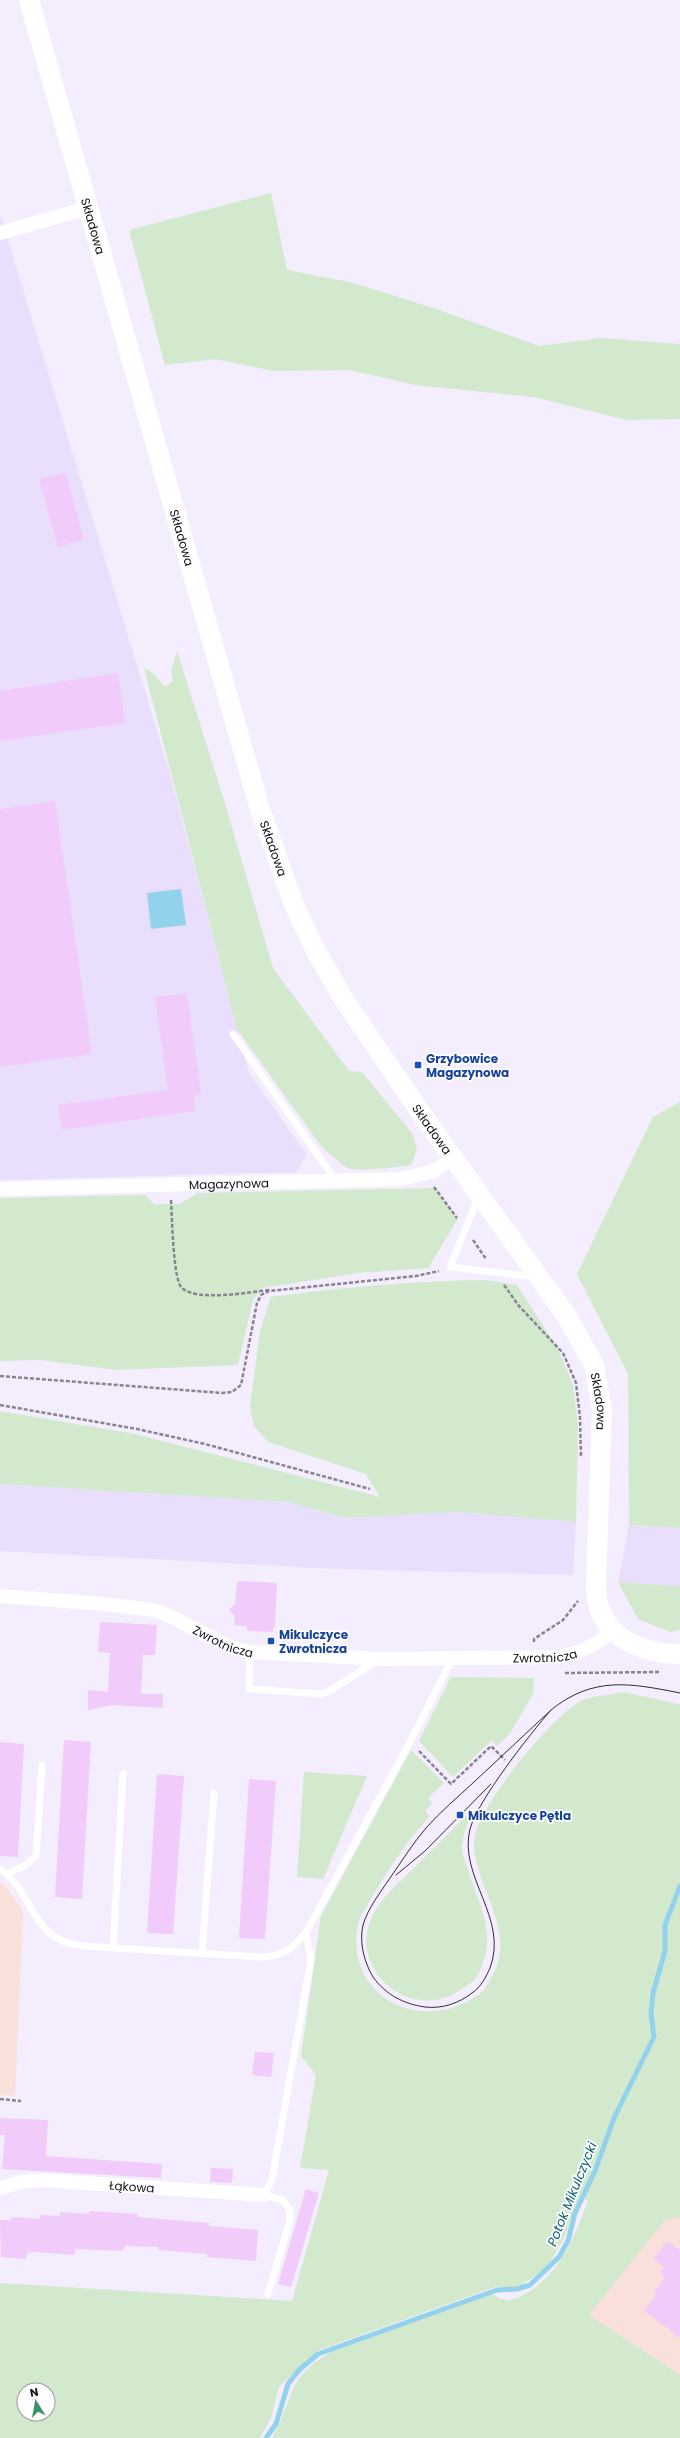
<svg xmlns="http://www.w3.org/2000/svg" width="680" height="2438" viewBox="0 0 680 2438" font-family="Poppins,sans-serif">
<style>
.built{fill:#e9dffc}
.education{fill:#fae0db}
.green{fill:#d2e9ce;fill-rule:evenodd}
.water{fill:#93d2ec}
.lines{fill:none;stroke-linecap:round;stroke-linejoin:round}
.stream{stroke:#93d2ec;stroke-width:5}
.building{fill:#f1cbf9}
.path{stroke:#888390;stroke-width:2.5;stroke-dasharray:4 2;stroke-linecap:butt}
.lane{stroke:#fff;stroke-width:7}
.street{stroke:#fff;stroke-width:14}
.secondary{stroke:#fff;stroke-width:20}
.tram{stroke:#302c36;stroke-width:1}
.transit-dot{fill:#1a4fb4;stroke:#fefefe;stroke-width:1.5}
.labels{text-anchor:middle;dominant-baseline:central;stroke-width:3.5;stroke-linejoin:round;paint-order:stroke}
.street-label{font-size:12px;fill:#110d16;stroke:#fefefe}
.transit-label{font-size:12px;font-weight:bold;fill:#164399;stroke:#fefefe;text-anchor:start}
.water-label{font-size:13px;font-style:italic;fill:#0e607a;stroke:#fefefe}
</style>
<rect width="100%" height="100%" fill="#f3edfe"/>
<!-- built -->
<path class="built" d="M0,214L168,767L249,1073L307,1155L296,1172L0,1180Z
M0,1484L288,1502L345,1518L458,1512L576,1522L573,1575L336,1569L0,1551Z
M629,1525L680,1528V1586L618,1582Z"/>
<!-- education -->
<path class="education" d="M0,1882L8,1889L23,1912L15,2096L0,2095Z
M680,2217V2375L589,2315L665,2220Z"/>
<!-- green -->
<path class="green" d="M271,193L287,270L354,283L436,309L539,346L601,338L680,344V419L627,420L533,397L415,385L350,370L273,371L216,359L165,365L129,230Z
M177,651L224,800L273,968L349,1071L362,1072L412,1133L417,1149L411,1165C401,1167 357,1172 348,1168C339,1163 329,1153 321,1146L237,1029L144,668L153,673L165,687L173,681L171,671Z
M680,1102V1528L629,1525L628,1374L577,1274L653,1117Z
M434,1188L458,1219L428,1268L358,1273L263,1288L253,1300L238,1365L116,1370L40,1360L0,1361V1198L145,1195L154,1204H180L198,1193Z
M486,1280L517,1285L558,1349L573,1384L578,1425L576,1522L458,1512L345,1518L288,1502L0,1484V1411L135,1434L380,1497L366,1474L268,1442L254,1426L250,1406L260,1331L271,1297C342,1287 414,1281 486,1280Z
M618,1582L680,1586V1630L671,1632L638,1619Z
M451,1677L534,1678L533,1694L509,1735L497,1746L492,1740L453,1777L419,1741Z
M623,1692L680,1704V2217L665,2220L589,2315L680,2375V2438H272C295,2399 284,2379 331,2352L492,2294C496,2296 501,2300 506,2300C512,2301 518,2297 523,2295C559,2276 574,2238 588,2201L581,2195L564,2238L547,2268L518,2287H495L319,2350L279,2387L271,2418L260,2438H0V2283L292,2301L329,2170L300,2168L316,2075L301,2056L321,1916L411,1750L444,1783L428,1798L432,1803L425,1811L430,1816C406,1842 387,1871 369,1902C366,1909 360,1916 358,1924C344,1995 418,2034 475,1997C484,1992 487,1986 492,1976C518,1932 475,1888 474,1844C473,1811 550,1719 579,1702C590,1696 610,1695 623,1692ZM24,2390H48V2414H24Z
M304,1772L367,1776L323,1879L297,1877Z
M473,1809C468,1822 462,1835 462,1850C463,1857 467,1866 469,1873C482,1913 498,1935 477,1977C474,1982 465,1986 460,1990C411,2024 347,1969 372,1917C381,1897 398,1884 413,1869C433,1849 453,1829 473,1809Z"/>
<!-- water -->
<path class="water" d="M181,889L186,925L151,929L147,893Z"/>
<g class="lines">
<!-- stream -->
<path class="stream" d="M266,2438L276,2424L288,2384L299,2370L318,2354L497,2290L517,2289L530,2285L559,2257L568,2241L575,2213L595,2171L614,2118L654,2037L651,2013L653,1993L665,1951V1925L680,1886"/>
</g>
<!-- building -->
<path class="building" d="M65,472L84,539L58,547L39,479Z
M118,673L125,723L0,741V691Z
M55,801L92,1054L0,1067V809Z
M187,993L201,1094L194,1096L196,1111L61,1130L58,1105L168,1090L155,997Z
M237,1581L277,1583L275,1627H273V1632L247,1631V1626L234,1625L235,1616L229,1610L235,1604Z
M100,1622L157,1625L155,1655H143L141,1694H163V1708L111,1705L88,1710V1690L108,1692L110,1653L98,1652Z
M64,1740L91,1742L82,1899L55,1897Z
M0,1742L24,1744L18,1857L0,1856Z
M157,1774L184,1776L173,1934L147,1933Z
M249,1779L276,1781L265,1939L239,1938Z
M255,2052L274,2053L271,2077L252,2075Z
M0,2118L48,2120L46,2156L162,2164L161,2178L2,2169L5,2135H0Z
M211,2168L233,2169L232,2183L210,2182Z
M306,2189L319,2193L291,2287L278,2284Z
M89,2211L138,2214L137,2217L209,2223V2226L258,2230L256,2261L207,2257V2254L158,2250V2247L125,2246L123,2251L76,2249L74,2255L35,2252L28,2253L25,2259L1,2257L0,2220H11V2217L40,2219V2215L60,2216V2212L89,2214Z
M668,2241L680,2250V2338L644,2311L656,2294L654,2291L665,2277L660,2273L664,2267L653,2259Z"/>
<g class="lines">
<!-- path -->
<path class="path" d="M434,1187L457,1218
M171,1200C172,1215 173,1281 182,1288C197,1302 250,1292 270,1290
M473,1240L486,1259
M504,1285L519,1306L563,1353L576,1383L580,1417L581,1458
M0,1376L222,1393L232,1392L241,1385L257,1303L261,1295L269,1291L416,1276L439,1271
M0,1405L137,1429L205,1444L370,1489
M534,1642V1639L563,1620L578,1601
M565,1673L660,1672
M419,1751L451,1784L491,1746L505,1760
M0,2099L21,2101"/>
<!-- lane -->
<path class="lane" d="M233,1034L337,1182
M478,1198L450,1267L535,1277
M250,1652L249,1689L321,1694L330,1691L376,1661
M0,1869C36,1894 30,1941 83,1946L259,1957C283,1957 295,1948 308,1929L410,1742L452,1659
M6,1874L26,1865L36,1856L42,1765
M113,1948L123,1774
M202,1953L214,1793
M268,2294L290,2220V2210L283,2200L264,2195L272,2179L311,1959L306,1932"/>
<!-- street -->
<g class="street">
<path d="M0,233L88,208"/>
<path id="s1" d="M0,1189L401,1179L434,1171L453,1158"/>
<path id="s2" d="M0,1596L104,1604L154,1610L168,1615L230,1647L250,1652L379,1659L556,1657C579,1654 594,1646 613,1631"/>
<path id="s3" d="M0,2188L21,2182L41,2180L264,2195"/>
</g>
<!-- secondary -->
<path class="secondary" id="s4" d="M29,0L259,806L294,905L317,953L343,998L423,1116L566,1315L594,1365L602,1409L596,1587C597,1635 637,1653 680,1654"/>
<!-- tram -->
<path class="tram" d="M551,1710C530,1734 478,1800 470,1829C458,1877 509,1918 490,1968C486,1977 481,1987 472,1993C459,2003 443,2009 425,2007C404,2004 386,1995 373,1977C364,1962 359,1942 363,1925C368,1908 380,1893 390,1878C402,1861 413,1843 426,1828C441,1811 458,1797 474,1782C500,1758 525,1734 551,1710C593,1676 630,1683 680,1693
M396,1875L425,1851L491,1784"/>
</g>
<!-- markers -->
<g class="transit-dot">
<rect x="414" y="1061" width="8" height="8" rx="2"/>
<rect x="267" y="1637" width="8" height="8" rx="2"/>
<rect x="456" y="1811" width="8" height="8" rx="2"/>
</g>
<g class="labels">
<!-- street labels -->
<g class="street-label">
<text stroke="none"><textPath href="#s4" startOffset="235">Składowa</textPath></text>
<text stroke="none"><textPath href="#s4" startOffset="559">Składowa</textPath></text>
<text stroke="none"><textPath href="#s4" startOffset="883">Składowa</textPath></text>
<text stroke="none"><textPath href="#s4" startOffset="1207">Składowa</textPath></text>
<text stroke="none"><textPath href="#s1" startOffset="229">Magazynowa</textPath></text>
<text stroke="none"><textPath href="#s4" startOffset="1530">Składowa</textPath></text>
<text stroke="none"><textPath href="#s2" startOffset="231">Zwrotnicza</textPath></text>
<text stroke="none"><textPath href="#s2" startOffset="555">Zwrotnicza</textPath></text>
<text stroke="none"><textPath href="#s3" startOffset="133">Łąkowa</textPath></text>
</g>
<!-- transit labels -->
<g class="transit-label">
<text x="426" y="1058">Grzybowice<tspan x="426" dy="14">Magazynowa</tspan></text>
<text x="279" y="1634">Mikulczyce<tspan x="279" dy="14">Zwrotnicza</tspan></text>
<text x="468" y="1815">Mikulczyce Pętla</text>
</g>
<!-- water labels -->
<g class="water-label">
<text transform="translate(572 2194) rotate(-68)">Potok Mikulczycki</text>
</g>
</g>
<!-- north arrow -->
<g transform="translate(36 2402) rotate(349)"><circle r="19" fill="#fefefe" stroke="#9f9ea1"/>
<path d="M0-3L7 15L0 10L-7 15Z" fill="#3a9469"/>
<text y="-6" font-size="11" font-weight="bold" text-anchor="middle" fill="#110d16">N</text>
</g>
</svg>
